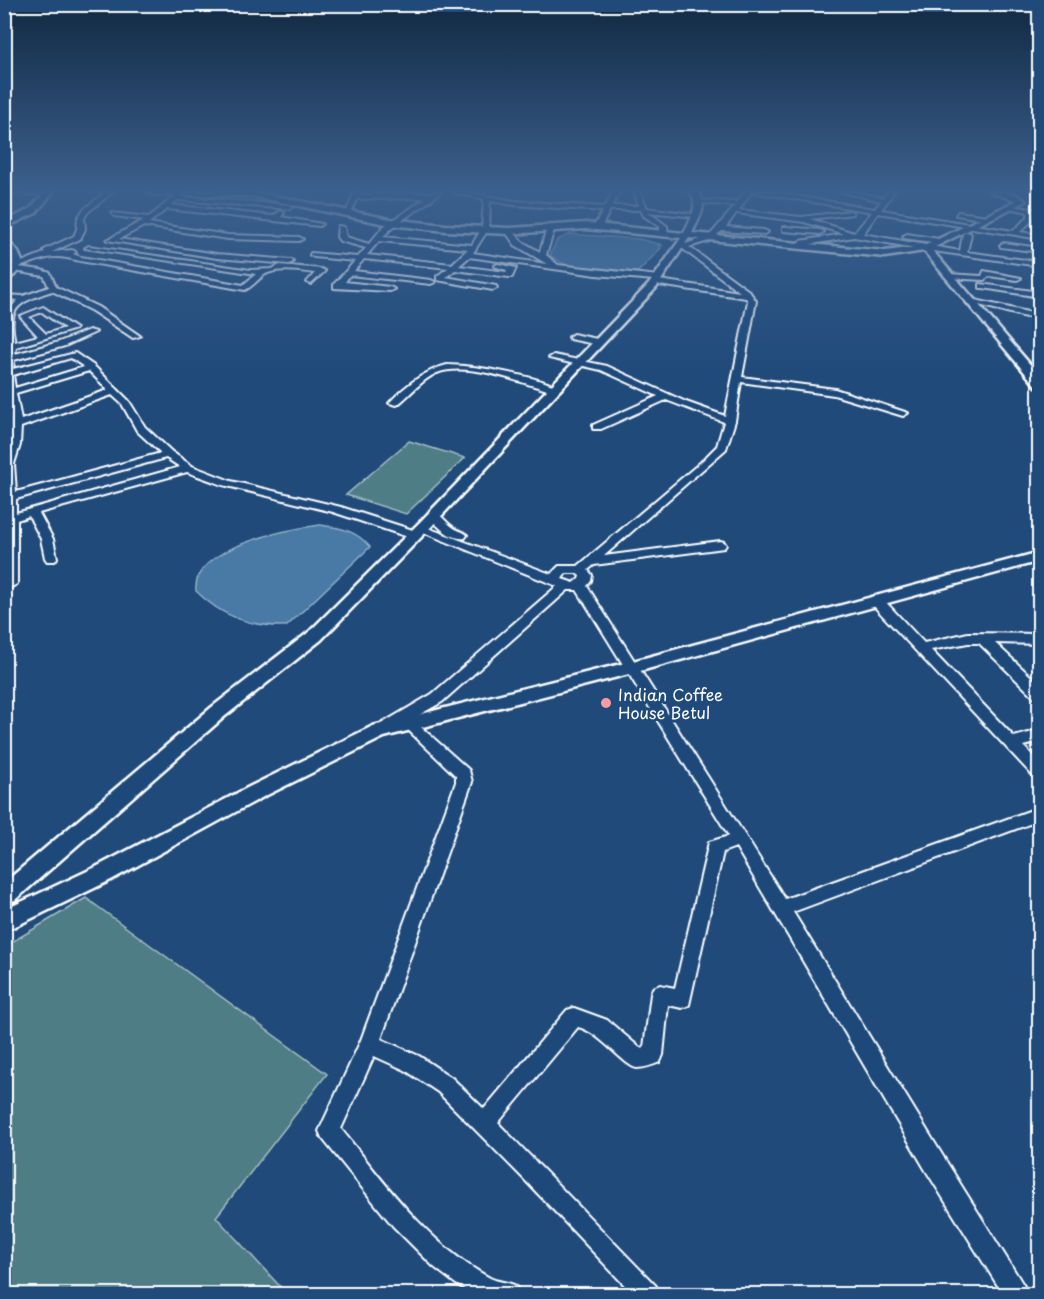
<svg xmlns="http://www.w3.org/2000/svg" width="1044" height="1299" viewBox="0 0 1044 1299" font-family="'Playpen Sans',sans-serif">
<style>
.green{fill:#4f7d86;stroke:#a7bec2;stroke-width:1.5}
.water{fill:#487aa5;stroke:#91afc9;stroke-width:1.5}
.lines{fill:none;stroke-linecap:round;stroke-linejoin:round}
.minor-casing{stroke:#fff;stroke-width:4}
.major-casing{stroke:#fff;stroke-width:5}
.minor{fill:#1f4a7a;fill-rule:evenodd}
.major{fill:#1f4a7a;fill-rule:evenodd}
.poi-dot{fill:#ff9aa2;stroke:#1f4a7a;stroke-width:2}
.labels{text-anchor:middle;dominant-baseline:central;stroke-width:6;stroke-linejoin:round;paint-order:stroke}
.poi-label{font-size:16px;fill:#fff;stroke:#1f4a7a;text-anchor:start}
</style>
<rect width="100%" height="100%" fill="#1f4a7a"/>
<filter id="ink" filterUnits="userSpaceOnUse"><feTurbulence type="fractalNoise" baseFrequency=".0167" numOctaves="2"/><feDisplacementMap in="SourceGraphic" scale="12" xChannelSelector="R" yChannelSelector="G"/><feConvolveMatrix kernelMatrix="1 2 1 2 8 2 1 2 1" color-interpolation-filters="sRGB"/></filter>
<g filter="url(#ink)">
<!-- green -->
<path class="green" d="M409,441L465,458L406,514L346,495Z
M86,898L327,1074L216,1217L287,1294H5V946Z"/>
<!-- water -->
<path class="water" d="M570,234L639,239L663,245H659L661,248L638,272C611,273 571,274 550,255L557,240Z
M320,525C341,528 356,530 370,547L287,626C251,627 222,617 196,591C191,547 289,529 320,525Z"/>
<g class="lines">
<!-- minor casing -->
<g class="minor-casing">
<path id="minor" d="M8,192H49V193L46,195Z
M106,192H113L88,212L84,218L85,229L80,239L52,252L72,250L76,252L73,254L81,257L243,285L256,274L85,248L89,246L251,270L272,269L280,265L321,269L325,271L311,284L307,282L315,273C300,271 277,267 264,275C257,280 252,287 245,290L80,261C51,253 47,258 19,267L41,270L50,273L56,287L98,307L140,336L133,338L92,311L52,291C21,302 6,305 15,342L38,336L20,316L43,307L76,329L16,347L15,354L59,342L89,330L96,332L65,346L14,360L13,369L75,353L94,366L129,401L145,427L172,452L192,466L231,481L341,507L419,532L421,535L419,538H411L333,512L223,485L187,472L39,513L53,539L57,558L55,561H47L45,558L41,539L29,516L17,520V584L4,591V461C12,439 11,419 7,396L4,397C4,385 4,371 5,358L10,355L7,353L4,315L18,300L4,299V295L23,296L49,287L44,276L14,271L13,269L16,267L14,265L44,253V250L74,236L77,229L78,218L83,210ZM42,312L65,328L46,334L29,317ZM71,358L84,367L15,388L13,375ZM89,371L108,390L21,420L16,393ZM112,395L122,404L137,431L161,453L16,492L14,464L20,445L21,427ZM166,458L180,467L16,513V499Z
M180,192H187L182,197L289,205L292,207L289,209L178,200L171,205L273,216L281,211L284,213L281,217L322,224L319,226L167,209L149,223L228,235L299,237L303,239L299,241L228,239L144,226L119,239L217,254L292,260L293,262L289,264L217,258L107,240L144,220L114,216L112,213L149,217Z
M354,192H360L359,195L440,192C423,209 398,219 383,237L472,245L482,228L484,199L452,192H467L514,201L605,207L613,192H619L612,206H639L634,192H640L647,208L699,215L696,217L648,212L667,226L668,233L664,235L660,233V227L644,216L641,210H610L602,226L598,228L594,226L603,211L514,205L490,201L489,228L473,253L547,264L515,245L505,231L512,229L521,241L540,252L547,227L551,225L555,227L546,255L558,265L659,276L663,278L659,280L740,292L679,246L704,238L712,233L735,206L698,203L696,200L737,202L744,192H751L739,210L801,217L851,211L853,214L810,219L854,233L872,212L754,192H771L875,209L881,201L842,192H856L883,198L887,192H894L881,210L1013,231L1028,217V212L1010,208V206L1040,210V214L1034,213L1033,219L1020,232L1040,235V239L878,213L863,234L960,251L963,234L967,232L971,234L967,252L1040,262V266L926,250L854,237L805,245L801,248L797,246L800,241L844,234L804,222L736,213L726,227L764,230L768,232L764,234L722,231L709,241L689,247L749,291L756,301L742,377L835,389L908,413L903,416L834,395L741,382L735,421L726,449L604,556L720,541L724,542L726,545L724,548L594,565L588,570L592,575L591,581L587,586L785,899L1040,807V820L793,912L941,1153L1024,1286L1027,1294H1003L925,1169L736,847L723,852L689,1005L682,1008L668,1005L663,1055L660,1062C653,1065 644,1068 637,1068C625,1067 600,1032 578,1027L498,1123L656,1286L659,1294H633L524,1179L438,1092L405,1070L374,1056L341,1129C384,1182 428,1245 490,1278C498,1282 508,1282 516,1286L519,1294H473L456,1284L434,1267L393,1226L322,1138L319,1131L361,1040L456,782V776L403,725L386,734L381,732L379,728L381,724L432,694L557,586L415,529L417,527H425L551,574L559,566H578L701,462L717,446L724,422L666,400L601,429H593V425L658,396L601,370L549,358L554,355L607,366L686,402L725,416L748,301L746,298L652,284L651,282L654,280L596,275L469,257L459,266L506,272L507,270L494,266L498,264L516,268L512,277H509L455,270L446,277L496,286L497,288L493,290L437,280V276L448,268L364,259L354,271L431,280L435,282L431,284L350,275L345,282L390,287L394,289L390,291L334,288V284L355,261L314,257L310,255L311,253L358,257L366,248L340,241L337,237L338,226L344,227L346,237L369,244L383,227L426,198L357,199L350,214H346ZM379,241L468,249L452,264L367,255ZM566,573H576L580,576L579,579L574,583L562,579ZM568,590H577L729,836L709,842L675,988L660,985L653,988L651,994L644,1047L640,1048L607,1020L574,1008L567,1010L484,1109L452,1078L419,1056L381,1039L472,782L469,770L412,719L442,702Z
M958,212L988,216L991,218L988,220L956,215Z
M786,227L820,230L824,232L820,234L783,231V227Z
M907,234L939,239L943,241L939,243L904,238L903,236Z
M1004,243L1040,248V252L1001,247L1000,245Z
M984,271L1021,278L1017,280L989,276L984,280L948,278L944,276L948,274L982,276Z
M980,284L1040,292V297L983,288H980Z
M971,299L1032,313L1033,315L1026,317L971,303Z
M573,334L602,340L603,342L599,345L570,339L569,337Z
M447,365C471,365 541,376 560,389L555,392C523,384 470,361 437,373C422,379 410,395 397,405L389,403C406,385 424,371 447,365Z
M434,512C442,515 446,523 454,528C458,531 463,531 467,535L465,538C450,540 437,526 428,515Z
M876,596L881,597L924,643L968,633L1040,634V644L995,643L1040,685V699L1035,698L979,643H968L931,650L1014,737L1040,730V742L1023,746L1040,763V780L1035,778L871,603L870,600L871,597Z"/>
</g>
<!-- major casing -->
<g class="major-casing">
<path id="major" d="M45,192H53L36,213L4,228V222L30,209Z
M100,192H110L106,194Z
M148,192H255L390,219L446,225L509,228L586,223L684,233C690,220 700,205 690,192H698C709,205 698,220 692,233L885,251L924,246L1016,201L991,192L1015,194L1026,201L931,249L1040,376V387L1036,386L924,251L885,257L689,238L656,288L430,528L321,640L224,717L15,900L8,902L4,901V883L212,707L309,632L420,522L649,284L681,238L586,229L509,234L446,231L390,225L251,196L152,194Z
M4,238L17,250L22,261L18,272L4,283V275L11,269L13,261L4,247Z
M1040,552V561L633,673L384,737L263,797L111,880L18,925L10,928L4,926V910L96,867L249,787L373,726L633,661Z"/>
</g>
<!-- minor -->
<use href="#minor" class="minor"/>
<!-- major -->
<use href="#major" class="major"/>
</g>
</g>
<!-- sky -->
<linearGradient id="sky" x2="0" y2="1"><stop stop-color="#112943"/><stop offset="0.51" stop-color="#3c608d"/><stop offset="1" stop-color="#3c608d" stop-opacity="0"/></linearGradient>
<rect width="1044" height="374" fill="url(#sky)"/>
<!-- markers -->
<circle class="poi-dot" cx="606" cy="703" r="6"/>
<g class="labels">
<!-- poi labels -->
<g class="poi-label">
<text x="618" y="694">Indian Coffee<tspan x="618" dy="18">House Betul</tspan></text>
</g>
</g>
<!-- margin -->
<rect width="1044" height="1299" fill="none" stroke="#1f4a7a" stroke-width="24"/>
<rect x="12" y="12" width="1020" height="1275" fill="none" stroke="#fff" stroke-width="2" filter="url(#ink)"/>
</svg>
